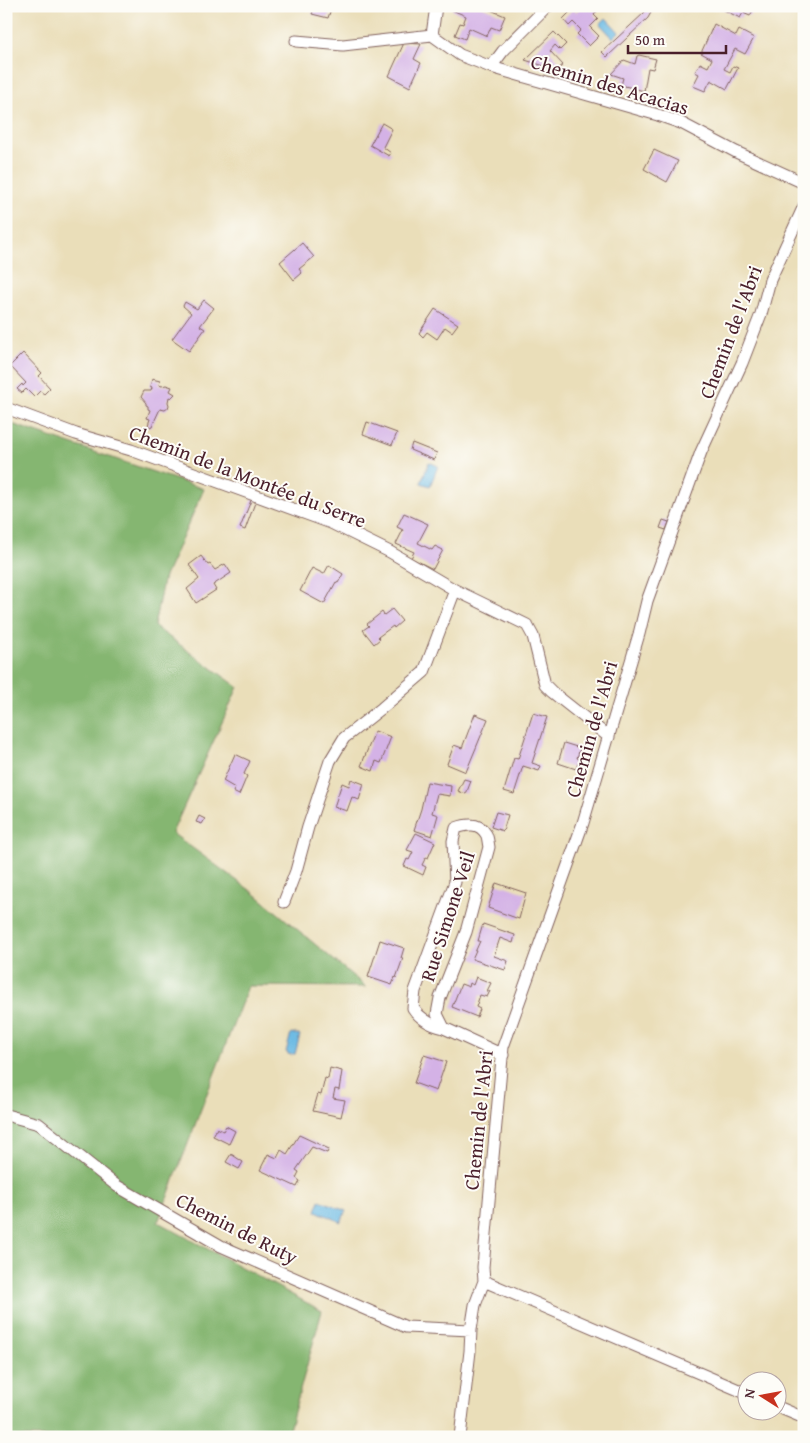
<svg xmlns="http://www.w3.org/2000/svg" width="810" height="1443" viewBox="0 0 810 1443" font-family="'Gentium Book Plus',serif">
<style>
.forest{fill:#85b671;stroke:#686a4e}
.water{fill:#69b9e3;stroke:#5a6c87}
.building{fill:#d4b2e6}
.lines{fill:none;stroke-linecap:round;stroke-linejoin:round}
.minor-casing{stroke:#82625d;stroke-width:13}
.minor{stroke:#fff;stroke-width:11}
.labels{text-anchor:middle;dominant-baseline:central;stroke-width:4;stroke-linejoin:round;paint-order:stroke}
.street-label{font-size:20px;fill:#4a1f2b;stroke:#fdfcf7}
</style>
<rect width="100%" height="100%" fill="#fdfcf7"/>
<filter id="ink" filterUnits="userSpaceOnUse"><feTurbulence type="fractalNoise" baseFrequency=".02" numOctaves="2"/><feDisplacementMap in="SourceGraphic" scale="10" xChannelSelector="R" yChannelSelector="G"/><feConvolveMatrix kernelMatrix="1 2 1 2 8 2 1 2 1" color-interpolation-filters="sRGB"/></filter>
<filter id="wash" filterUnits="userSpaceOnUse"><feTurbulence type="fractalNoise" baseFrequency=".0096" numOctaves="4" result="noise"/><feDisplacementMap in="SourceGraphic" scale="20" xChannelSelector="R" yChannelSelector="G"/><feGaussianBlur stdDeviation="1.12" result="paint"/><feColorMatrix in="noise" values="0 0 0 0 0 0 0 0 0 0 0 0 0 0 0 0 0 1.4 0 .05"/><feComposite in="paint" operator="in"/></filter>
<g filter="url(#wash)">
<rect width="100%" height="100%" fill="#eadeb9"/>
<!-- forest -->
<path class="forest" d="M6,422L204,489L163,581L154,626L238,687L172,833L254,893L366,987L248,986L158,1222L322,1311L287,1437H6Z"/>
<!-- water -->
<path class="water" d="M606,18L619,32L613,38L600,24Z
M429,462L438,466L430,486L421,483Z
M291,1033L300,1035L295,1054H293L292,1055L288,1054V1053L286,1052Z
M320,1200L346,1211L341,1222L316,1211Z"/>
<g id="blocks">
<!-- building -->
<path class="building" d="M315,6H332L328,18L312,14Z
M454,6H481L505,16L499,30L491,27L487,36L469,28L465,39L455,35L460,23L463,24L466,16L452,10Z
M582,6H597L599,8L594,15L598,19L590,27L599,36L589,46L577,34L581,30L573,22L569,26L563,19L573,9L576,12Z
M648,6L654,7L648,18L607,57L602,52L644,13Z
M723,6H755L750,16L743,13L740,18L722,9Z
M714,24L736,36L739,30L754,38L745,54L735,49L724,69L730,72L733,66L738,68L727,89L711,80L705,91L693,86L699,74L695,72L700,63L708,67L712,59L701,53Z
M554,32L566,44L560,50L555,45L550,51L563,65L557,70L525,60Z
M404,43L421,44L414,59L421,63L410,87L389,76Z
M639,55L656,59L653,69L648,68L644,91L621,85L623,78L611,74L624,60L635,64L637,56Z
M382,123L392,129L383,147L391,153L389,156L370,145Z
M654,150L678,161L667,182L644,169Z
M302,243L314,257L299,269L302,273L294,280L280,262Z
M204,300L214,308L200,326L205,329L189,351L172,339L191,313L183,306L185,302L197,309Z
M435,309L458,324L452,332L445,327L437,339L427,332L423,337L419,333Z
M23,353L42,373L39,376L50,388L44,394L40,391L34,397L26,389L22,393L17,389L22,384L23,386L26,383L10,366Z
M152,379L160,381L159,385L162,386L166,385L172,387L170,391L175,394L171,398L169,397L168,402L169,405L168,408L165,410L160,409L152,426L150,427L148,425L150,419L147,418L150,410L148,409V406L146,405V403L141,397L144,391H151L152,388L150,387Z
M367,422L397,433L392,445L363,434Z
M412,443L437,453L434,460L410,450Z
M252,498L256,500L245,530L240,528Z
M404,513L428,524L418,543L432,550L435,546L443,550L433,569L411,558L414,552L396,544L403,530L397,527Z
M663,520L669,522L666,530L660,528Z
M201,556L208,565L210,564L215,570L225,564L231,573L213,585L216,590L196,603L187,589L199,579L189,565Z
M329,565L343,574L338,583L336,582L324,604L300,591L312,568L324,574Z
M392,609L402,621L394,628L393,626L378,637L380,639L374,644L363,630L369,626L367,624L382,612L384,615Z
M533,713L547,717L532,763L541,766L539,771L523,766L514,794L504,791L514,758L518,759Z
M475,714L488,719L466,772L447,764L454,745L462,748Z
M375,731L391,737L381,763L376,761L373,771L361,766Z
M564,743L580,748L577,758L580,759L576,769L558,763Z
M235,754L250,761L244,774L247,776L239,795L233,792L235,788L223,781Z
M351,779L364,784L359,800L352,797L347,811L334,807L342,783L349,786Z
M464,779L471,781L466,794L458,791Z
M427,782L451,786L450,796L437,794L432,813L438,815L432,836L414,830L421,809Z
M496,812L508,815L503,831L491,827Z
M199,816L205,819L202,824L196,822Z
M416,833L435,842L428,858L426,857L422,865L426,867L423,875L404,866L407,859L409,860L413,852L407,850Z
M496,883L526,893L519,919L488,908Z
M483,924L515,935L513,943L500,938L494,956L508,961L505,970L472,959L480,941H478Z
M380,940L404,948L401,958H403L396,978L395,977L392,985L368,977Z
M476,977L491,983L487,991H490L487,997L480,995L476,1007L480,1009L477,1017L452,1007L461,984L469,987L470,983L473,985Z
M424,1055L446,1062L436,1091L414,1083Z
M330,1068L342,1071L339,1090L335,1089L333,1098L345,1100L341,1117L313,1111L318,1094L321,1095L325,1078L328,1079Z
M226,1126L235,1131L229,1144L213,1136L217,1128L223,1131Z
M299,1135L329,1149L327,1153L312,1147L296,1170L299,1172L296,1178L300,1181L297,1187L260,1170L268,1154L277,1158L281,1150L287,1154Z
M231,1154L243,1162L239,1169L226,1162Z"/>
</g>
</g>
<g filter="url(#ink)">
<use href="#blocks" fill-opacity="0" stroke="#82625d" stroke-width="1"/>
<g class="lines">
<!-- minor casing -->
<g class="minor-casing">
<path id="minor" d="M432,35L460,55L491,67L658,115L681,123L736,152L804,183
M432,35L436,6
M296,41L343,45L432,35
M491,67L503,51L548,6
M6,408L76,434L131,450L331,523L390,552L455,590L527,625L533,636L545,685L552,692L609,737
M284,902L296,871L308,827L330,761L344,738L382,708L424,672L455,590
M444,1028L437,1014L440,998L466,932L489,847C488,843 488,837 486,834C479,822 467,824 456,828L453,841L455,882L415,991L413,1008C420,1019 431,1025 444,1028L503,1055
M6,1115L39,1124L117,1186L221,1246L406,1327L471,1330
M484,1281L748,1394
M778,1407L804,1418
M460,1437L470,1351L471,1330L475,1305L484,1281L483,1267L503,1047L583,823L639,634L647,601L701,452L742,363L761,314L770,280L804,206"/>
</g>
<!-- minor -->
<use href="#minor" class="minor"/>
</g>
</g>
<g class="labels">
<!-- street labels -->
<g class="street-label">
<text transform="translate(610 84) rotate(17)">Chemin des Acacias</text>
<text transform="translate(730 332) rotate(-69)">Chemin de l'Abri</text>
<text transform="translate(248 476) rotate(21)">Chemin de la Montée du Serre</text>
<text transform="translate(591 729) rotate(-74)">Chemin de l'Abri</text>
<text transform="translate(447 916) rotate(-72)">Rue Simone Veil</text>
<text transform="translate(478 1120) rotate(-84)">Chemin de l'Abri</text>
<text transform="translate(237 1228) rotate(27)">Chemin de Ruty</text>
</g>
</g>
<!-- margin -->
<rect width="810" height="1443" fill="none" stroke="#fdfcf7" stroke-width="25"/>
<!-- north arrow -->
<g transform="translate(762 1396) rotate(281)"><circle r="24" fill="#fdfcf7" stroke="#b5a4a5"/>
<path d="M0-4L9 19L0 12L-9 19Z" fill="#c8321e"/>
<text y="-8" font-size="14" font-weight="bold" text-anchor="middle" fill="#4a1f2b">N</text>
</g>
<!-- scale -->
<path d="M628 45v8h98v-8" fill="none" stroke="#4a1f2b" stroke-width="2.5"/>
<text x="635" y="45" font-size="15" fill="#4a1f2b" stroke="#fdfcf7" stroke-width="4" paint-order="stroke">50 m</text>
</svg>
